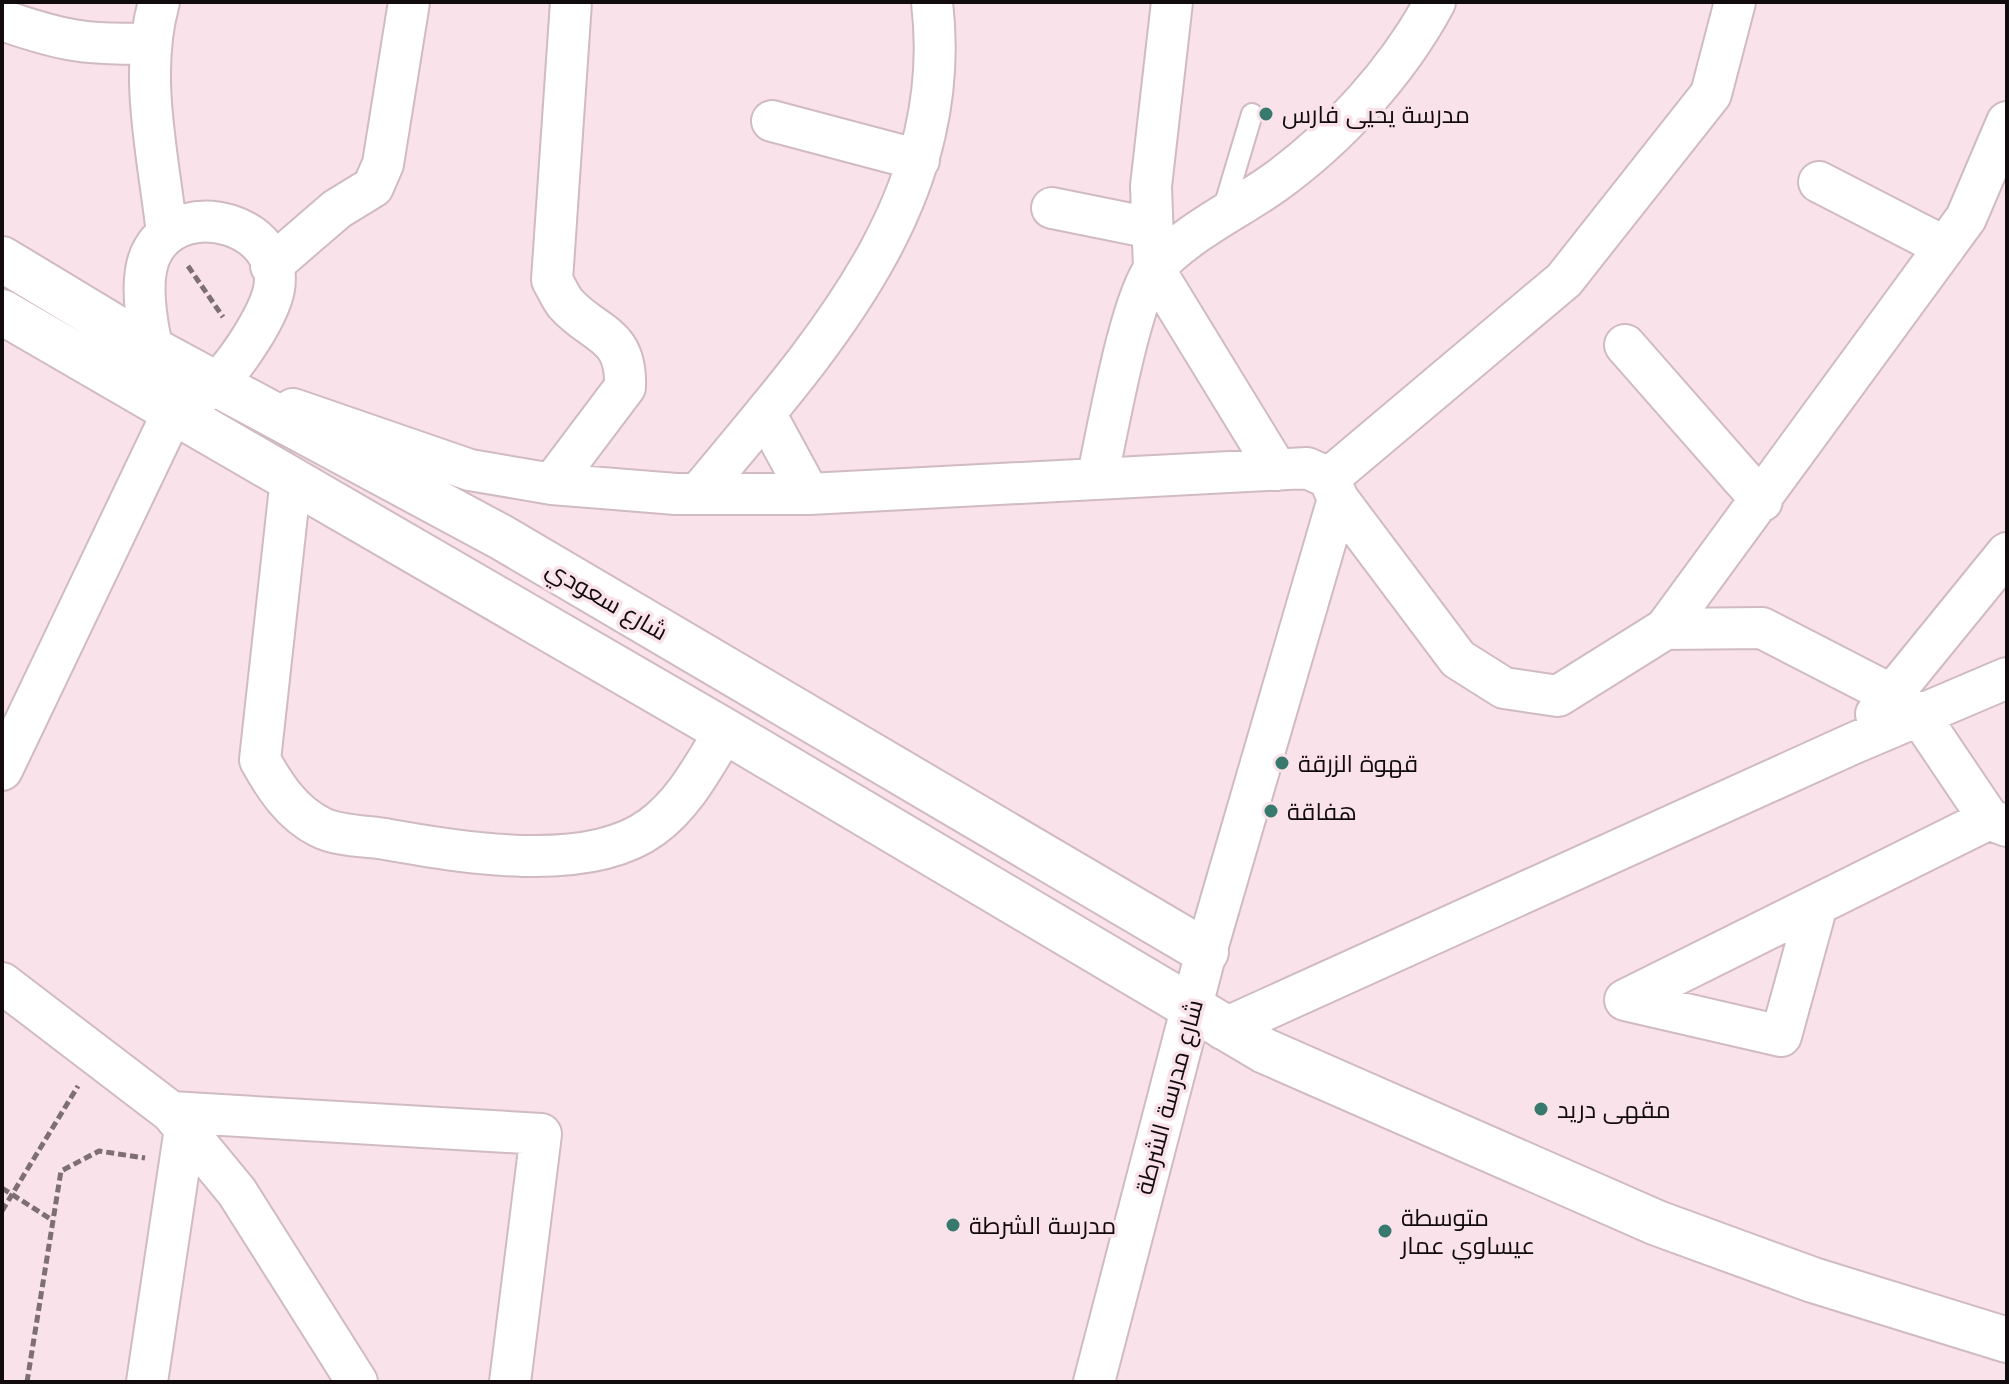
<svg xmlns="http://www.w3.org/2000/svg" width="2009" height="1384" viewBox="0 0 2009 1384" font-family="Inter,Cairo,sans-serif">
<style>
.lines{fill:none;stroke-linecap:round;stroke-linejoin:round}
.lane-casing{stroke:#d0bbc1;stroke-width:24}
.street-casing{stroke:#d0bbc1;stroke-width:44}
.secondary-casing{stroke:#d0bbc1;stroke-width:48}
.path{stroke:#7d6f74;stroke-width:5;stroke-dasharray:8 4;stroke-linecap:butt}
.lane{stroke:#fff;stroke-width:20}
.street{stroke:#fff;stroke-width:40}
.secondary{stroke:#fff;stroke-width:44}
.poi-dot{fill:#377a6d;stroke:#f9e2e9;stroke-width:3}
.labels{text-anchor:middle;dominant-baseline:central;stroke-width:7;stroke-linejoin:round;paint-order:stroke}
.poi-label{font-size:24px;fill:#110b0d;stroke:#f9e2e9;text-anchor:start}
.street-label{font-size:24px;fill:#110b0d;stroke:#f9e2e9}
</style>
<rect width="100%" height="100%" fill="#f9e2e9"/>
<g class="lines">
<!-- lane casing -->
<g class="lane-casing">
<path id="lane" d="M1222,214L1252,114"/>
</g>
<!-- street casing -->
<g class="street-casing">
<path id="street" d="M159,2C138,76 159,159 167,234
M1172,2L1151,186L1154,269L1277,470
M2,20C59,40 88,46 149,43
M772,121L919,160
M1819,182L1945,247
M1052,208L1151,228
M271,266L337,209L373,187L383,164L409,2
M1625,345L1762,501
M293,409L470,470L552,484L676,494H809L1307,468L1329,478L1338,499L1206,952L1094,1382
M765,413L809,494
M291,478L260,760C275,787 292,813 320,827C337,836 365,836 385,839C459,852 587,875 652,827C685,803 704,765 725,731
M1329,478L1564,280L1711,94L1735,2
M1097,479C1107,435 1130,298 1155,268C1186,233 1236,210 1274,183C1338,137 1398,71 1435,2
M552,484L625,387C627,332 594,336 565,303C560,296 556,287 552,280L571,2
M699,493C818,349 956,204 932,2
M1338,499L1458,659L1504,688L1558,696L1665,629L1966,218L2007,122
M1665,629L1762,628L1892,695L1919,715L1989,819L2007,826
M1876,714L2007,553
M2,770L172,414C186,403 204,394 217,382C237,364 269,315 274,289C285,226 185,195 153,250C135,280 150,344 160,375
M1817,905L1781,1036L1625,1000L1989,819
M2,983L171,1112L237,1192L357,1382
M1223,1029L1852,744L2007,678
M171,1112L541,1134L510,1382
M147,1382L185,1128"/>
</g>
<!-- secondary casing -->
<g class="secondary-casing">
<path id="secondary" d="M2,259L151,349L501,537L1206,952
M2,312L725,731L1265,1051L1657,1223L1813,1280L2007,1340"/>
</g>
<!-- path -->
<path class="path" d="M188,266L223,317
M2,1188L52,1220
M2,1211L78,1086
M27,1382L61,1171L99,1151L145,1158"/>
<!-- lane -->
<use href="#lane" class="lane"/>
<!-- street -->
<use href="#street" class="street"/>
<!-- secondary -->
<use href="#secondary" class="secondary"/>
</g>
<!-- markers -->
<g class="poi-dot">
<circle cx="1266" cy="114" r="8"/>
<circle cx="1282" cy="763" r="8"/>
<circle cx="1271" cy="811" r="8"/>
<circle cx="1541" cy="1109" r="8"/>
<circle cx="953" cy="1225" r="8"/>
<circle cx="1385" cy="1231" r="8"/>
</g>
<g class="labels">
<!-- poi labels -->
<g class="poi-label">
<text x="1282" y="114">مدرسة يحيى فارس</text>
<text x="1298" y="763">قهوة الزرقة</text>
<text x="1287" y="811">هفاقة</text>
<text x="1557" y="1109">مقهى دريد</text>
<text x="1401" y="1217">متوسطة<tspan x="1401" dy="28">عيساوي عمار</tspan></text>
<text x="969" y="1225">مدرسة الشرطة</text>
</g>
<!-- street labels -->
<g class="street-label">
<text transform="translate(607 600) rotate(30)">شارع سعودي</text>
<text transform="translate(1169 1097) rotate(-75)">شارع مدرسة الشرطة</text>
</g>
</g>
<!-- border -->
<rect width="2009" height="1384" fill="none" stroke="#110b0d" stroke-width="8"/>
</svg>
